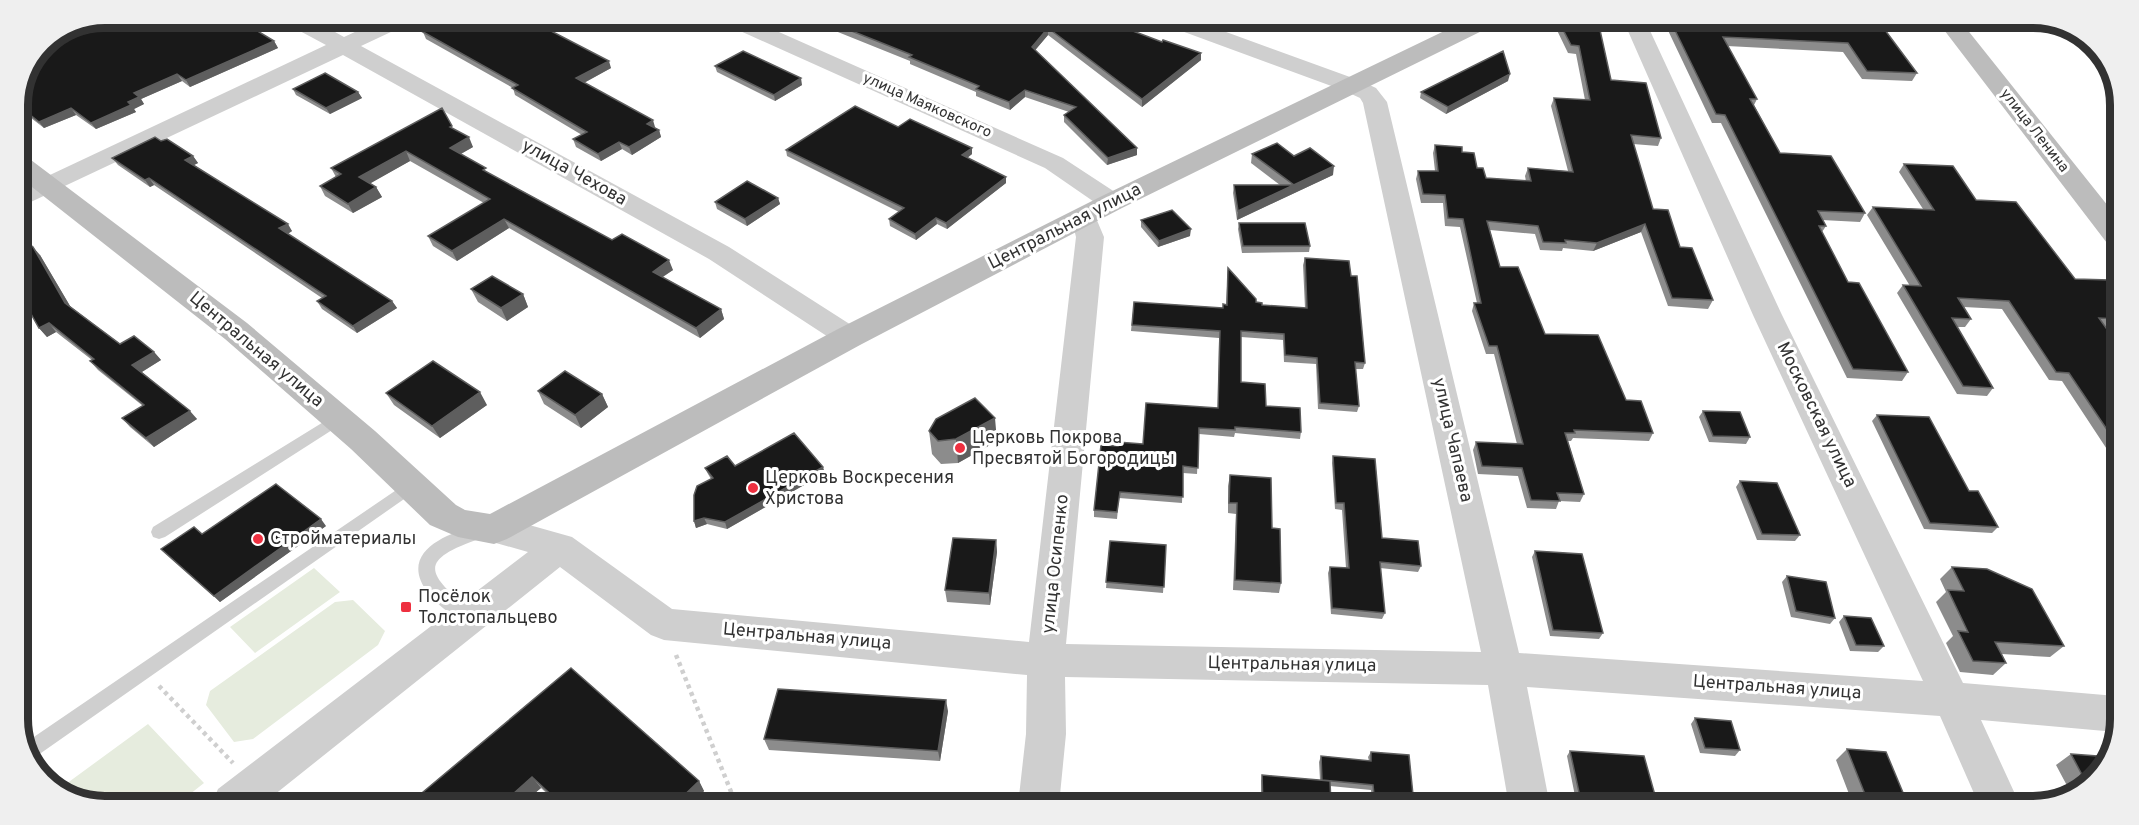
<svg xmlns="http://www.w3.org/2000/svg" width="2139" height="825" viewBox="0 0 2139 825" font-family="Overpass,sans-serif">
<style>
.green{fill:#e6ecde}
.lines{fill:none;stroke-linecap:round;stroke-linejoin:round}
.path{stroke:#cfcfcf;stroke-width:4.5;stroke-dasharray:4 4;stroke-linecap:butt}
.lane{fill:#cfcfcf;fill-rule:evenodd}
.street{fill:#cfcfcf;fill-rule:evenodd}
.secondary{fill:#bcbcbc;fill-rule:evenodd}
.wall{fill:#8c8c8c}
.shaded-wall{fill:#5e5e5e}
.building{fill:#191919;stroke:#5e5e5e;stroke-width:1.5}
.poi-dot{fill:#ee3040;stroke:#fff;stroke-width:2}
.labels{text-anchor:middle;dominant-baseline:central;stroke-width:6;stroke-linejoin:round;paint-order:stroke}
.far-street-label{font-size:15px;fill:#323232;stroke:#fff}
.street-label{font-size:18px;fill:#323232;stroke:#fff}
.poi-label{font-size:18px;fill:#323232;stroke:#fff;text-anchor:start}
.rim{fill:none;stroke:#323232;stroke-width:8}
</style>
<rect width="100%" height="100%" fill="#fff"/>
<!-- green -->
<path class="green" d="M314,568L340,592L255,653L230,627Z
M353,600L385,631L378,645L253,739L234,742L206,705L210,691L335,602Z
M148,724L204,783L180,802H82L66,784Z"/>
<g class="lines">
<!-- path -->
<path class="path" d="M676,655L736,804
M159,686L233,763"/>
<!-- lane -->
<path class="lane" d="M338,413L343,415L346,419L343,423L165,537L159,539L153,537L151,532L153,527Z
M411,480L417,482L419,486L417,490L31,760L25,743Z
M476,526L482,528L484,533L482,538C417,560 425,573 473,612L476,617L473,622L467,624L461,622C450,613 437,605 429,594C397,554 444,534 476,526Z"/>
<!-- street -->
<path class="street" d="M282,18H310L344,37L383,19H411L408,24L361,46L729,247L859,330L864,337L859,344L849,347L839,344L709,259L343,55L18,208V190L326,45L285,23Z
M724,20H752L1063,158L1121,196L1125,202L1121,208L1112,210L1103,208L1045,168L727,25Z
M1165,21H1196L1361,81L1376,88L1387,102L1519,653L1923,681L1753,315L1624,22H1646L1782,315L1963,683L2116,696V732L1981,720L2021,807H1980L1940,716L1527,687L1550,806H1509L1488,685L1065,677L1066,734L1059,805H1018L1026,734L1027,675L664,640L651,635L560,567L264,803H212L218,789L528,552L482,539L477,529L482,519L494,515L572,537L672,609L1029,642L1076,237L1071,217L1075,211L1084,209L1093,211L1104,237L1066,644L1481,652L1363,103L1360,98L1345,91L1168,26Z"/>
<!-- secondary -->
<path class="secondary" d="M1465,21H1495L1492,26L1122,208L860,345L507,539L494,544L458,537L430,525L351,449L225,339L18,176V155L27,157L247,323L375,431L456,505L465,510L490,514L838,329L1102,196Z
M1938,22L1962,23L2120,221V249L2110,247Z"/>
</g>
<!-- wall -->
<path class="wall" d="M451,19H529L611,68L584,83L659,130L661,137L632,155L622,149L601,161L576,147L573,139L582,135L515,95L513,88L426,39L423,32Z
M808,20H1104L1201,60L1142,107L1048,35L1035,50L1137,155L1107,165L1064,122V115L1069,112L1025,97L1010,110L976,96V92L910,64V61Z
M1245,21H1269L1262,27Z
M1553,22H1595L1611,80L1661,138L1658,146L1633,144L1653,209L1680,247L1713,300L1708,309L1668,306L1641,232L1593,251L1563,248L1562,251L1540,250L1535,234L1490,230L1500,267L1545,334L1626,400L1653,433L1649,441L1573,438L1571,441H1568L1584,494L1580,502L1559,501L1556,509L1527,508L1518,476L1478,474L1473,450L1476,442L1517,444L1494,354H1486L1472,311L1474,303H1477L1460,227L1445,226L1443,203H1421L1416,179L1418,171H1435L1433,153L1435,145L1462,152L1486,178L1526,181L1525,176L1528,168L1568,171L1551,106L1554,98L1585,100L1576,54L1568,53Z
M1664,22H1864L1917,73L1912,81L1862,79L1843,52L1727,46L1757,99L1754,105L1780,153L1865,213L1860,222L1822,220L1826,226L1822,232L1848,282L1908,372L1902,381L1847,378L1721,123H1712Z
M266,23L254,29L274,41L278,48L190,87L182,81L141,99L144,104L134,109L136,112L96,129L76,115L44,128L18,108V100Z
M715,66L802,85L775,101L717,72Z
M1508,81L1446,114L1420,98L1421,92Z
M293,89L358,92L362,98L330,114L296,95Z
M898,127L972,148V154L967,158L1006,183L947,229L937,224L916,240L890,226L889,219L899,212L787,156L786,150Z
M454,129L473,147L461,154L489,173L612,240L673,270L663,277L721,309L724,319L700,338L509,228L457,261L433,246L428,236L484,203L410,161L370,183L376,187L382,197L353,213L325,196L320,186L336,177L331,168Z
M161,141L193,156L198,163L194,165L292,231L288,234L392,301L397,308L357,333L322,309L317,301L322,298L154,185L150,187L118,165L112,158Z
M1252,154L1294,156L1333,175L1237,220L1233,193L1234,185H1280L1251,163Z
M1904,164L1976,200L2075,279L2119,293V328L2105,327L2119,346L2118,466L2062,381L2049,380L2002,309L1964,307L1971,319L1965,327H1957L1993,388L1987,396L1957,394L1897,293L1903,285L1910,286L1867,215L1873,207L1923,209L1899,172Z
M778,198L780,204L747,226L717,209L715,202Z
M1141,220L1190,236L1158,247L1141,227Z
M1239,223L1310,246L1309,252L1242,253L1238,229Z
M40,255L70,306L120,344L154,352L161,360L142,372L197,419L154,447L130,427L122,418L143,406L98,370L90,361L92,360L56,332L47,337L39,328Z
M1305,258L1351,276L1365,363L1363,369H1355L1359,406L1357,412L1318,409L1316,364L1284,362L1283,340L1241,337V382L1266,406L1301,432L1300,439L1235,433L1234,437L1199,434L1197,474L1183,473L1182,503L1119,498L1117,519L1094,517V510L1118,446L1143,444L1218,408L1219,338L1131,331L1134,302L1223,308L1226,305L1228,268L1256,302L1262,305L1305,308L1303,265Z
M471,289L523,294L528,307L507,321L478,302Z
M538,391L602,394L608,407L581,428L544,404Z
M386,393L487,405L440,438L394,405Z
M1703,411L1750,437L1746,444L1709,442L1699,417Z
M1877,415L1969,491L1998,527L1992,533L1924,529L1872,421Z
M929,431L997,441L958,463L941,464L932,454Z
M1333,456L1382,538L1421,566L1418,572L1380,568L1385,613L1382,619L1331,614L1328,573L1330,567L1346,568L1342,510L1335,509L1332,463Z
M735,466L825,473L727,529L707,524L696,528L694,521L711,479L708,474L705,468Z
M1230,475L1272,528L1281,583L1279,593L1233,590L1236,514L1228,513V486Z
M1740,481L1800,535L1795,541L1757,540L1736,487Z
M326,526L220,602L161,549L202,534Z
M996,540L997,552L990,605L947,602L945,590Z
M1110,541L1166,545L1163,593L1106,588Z
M1535,551L1603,633L1599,639L1550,636L1532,557Z
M1952,567L2064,646L2050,657L2002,654L2006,663L1993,675L1960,672L1946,643L1953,636L1936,602L1946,592L1940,579Z
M1787,576L1835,618L1830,624L1791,617L1782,582Z
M1844,616L1884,646L1878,652L1850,651L1839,622Z
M2117,618V628L2113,621Z
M571,668L699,781L704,791L692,804L557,803L541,788L523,803H410Z
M948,711L940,761L769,750L764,739Z
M1695,718L1740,750L1735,756L1700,753L1691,724Z
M1847,749L1909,807H1854L1836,760Z
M1570,751L1658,806H1577L1567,756Z
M1371,752L1414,805H1372L1371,790L1330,786L1331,805H1261V781L1262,775L1320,780L1319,762L1321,756L1369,761L1368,757Z
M2071,754L2110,757L2082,792L2072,795L2056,765Z
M1730,795L1757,806H1726L1725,800Z"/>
<!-- shaded-wall -->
<path class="shaded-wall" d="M259,18H264L266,23L250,31L246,24Z
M1263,21H1269L1262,27Z
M1048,28V35L1032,54V47Z
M274,41L278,48L190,87L186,80Z
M1201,53V60L1142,107V99Z
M609,61L611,68L578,86L576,78Z
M177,74L182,81L141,99L144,104L134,109L136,112L96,129L91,123L128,102L134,93Z
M1510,74L1508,81L1446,114L1448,107Z
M801,78L802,85L775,101L774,95Z
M1025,90V97L1010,110L1009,102Z
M358,92L362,98L330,114L326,108Z
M71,108L76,115L44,128L39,122Z
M653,120L655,127L649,131L647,124Z
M659,130L661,137L632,155L629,147Z
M469,137L473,147L455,157L450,148Z
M619,142L622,149L601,161L598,154Z
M972,148V154L962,162V155Z
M1137,148V155L1107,165L1108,158Z
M406,151L410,161L364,187L359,177Z
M193,156L198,163L190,167L185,160Z
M1334,166L1333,175L1237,220L1238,211Z
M1006,177V183L947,229L946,223Z
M149,178L154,185L150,187L145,180Z
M376,187L382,197L353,213L348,204Z
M778,198L780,204L747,226L745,219Z
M936,218L937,224L916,240L915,234Z
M504,219L509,228L457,261L452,251Z
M288,224L292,231L284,236L279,228Z
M1645,224L1641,232L1593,251L1597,243Z
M1191,229L1190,236L1158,247L1159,241Z
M33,247L40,255L73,311L65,303Z
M669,260L673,270L656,281L653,272Z
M523,294L528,307L507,321L501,308Z
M392,301L397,308L357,333L353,326Z
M721,309L724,319L700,338L696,328Z
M49,323L56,332L47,337L39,328Z
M154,352L161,360L140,373L132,365Z
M480,392L487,405L440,438L432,426Z
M602,394L608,407L581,428L575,415Z
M190,411L197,419L154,447L146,438Z
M995,418L997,441L958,463L956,439Z
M823,467L825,473L727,529L725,522Z
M704,518L707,524L696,528L694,521Z
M321,519L326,526L220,602L214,596Z
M996,540L997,552L990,605L989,593Z
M946,700L948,711L940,761L938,751Z
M532,777L541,788L523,803H503Z
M699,781L704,791L692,804H675Z"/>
<!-- building -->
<path class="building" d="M105,18H259L246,24L274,41L186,80L177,74L134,93L139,97L128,102L131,105L91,123L71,108L39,122L18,105V100L44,43Z
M451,19H528L609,61L576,78L653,120L647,124L659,130L629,147L619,142L598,154L573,139L587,132L512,88L518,85L423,32Z
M824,20H1104L1162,42L1163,40L1201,53L1142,99L1048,28L1032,47L1137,148L1108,158L1064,115L1076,107L1025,90L1009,102L976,89L979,86L909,57L912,55Z
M1559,22H1595L1600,30L1611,80L1646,83L1661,138L1631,135L1653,209L1668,210L1680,247L1692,248L1713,300L1672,298L1645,224L1597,243L1565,240L1566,243L1543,242L1538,226L1487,221L1500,267H1518L1545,334L1598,335L1626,400L1641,401L1653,433L1574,430L1575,433H1565L1584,494L1557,493L1560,501L1531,500L1522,468L1482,466L1476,442L1523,444L1497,346H1489L1474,303H1481L1463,219L1448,218L1445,195L1423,194L1418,171H1438L1435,145L1462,147V152L1474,153L1477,168H1483L1486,178L1531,181L1528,168L1573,172L1554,98L1590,100L1579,46L1571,45Z
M1671,22H1864L1866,25L1882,26L1917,73L1867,71L1848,43L1723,37L1757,99H1750L1780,153L1831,156L1865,213L1818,211L1826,226H1819L1848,282L1859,283L1908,372L1853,369L1725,115L1716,114Z
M743,51L801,78L774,95L715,66Z
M1503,51L1510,74L1448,107L1421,92Z
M325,73L358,92L326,108L293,89Z
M855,106L898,127L910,119L972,148L962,155L1006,177L946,223L936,218L915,234L889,219L904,208L786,150Z
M442,108L452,126L450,127L469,137L450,148L486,168L483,170L612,240L622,234L669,260L653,272L721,309L696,328L504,219L452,251L428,236L490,199L406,151L359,177L376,187L348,204L320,186L341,174L331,168Z
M155,137L161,141L167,139L193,156L185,160L288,224L279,228L392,301L353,326L317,301L326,296L149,178L145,180L112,158Z
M1277,143L1294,156L1310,148L1334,166L1238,211L1234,185H1294L1252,154Z
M1904,164L1953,166L1976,200L2016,202L2075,279L2110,280L2119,293V319L2099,318L2119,346V375H2115L2119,380L2118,446L2069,373L2056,372L2009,301L1958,298L1971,319L1952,318L1993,388L1963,386L1903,285L1921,286L1873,207L1934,210Z
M747,181L778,198L745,219L715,202Z
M1172,210L1191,229L1159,241L1141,220Z
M1239,223H1305L1310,246H1243Z
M18,235L33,247L65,303L120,344L134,336L154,352L132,365L190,411L146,438L122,418L144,405L90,361L94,359L49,323L39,328L18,291Z
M1305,258L1349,261L1351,276H1357L1365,363L1355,362L1359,406L1320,403L1317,358L1285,355L1284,334L1241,331V382L1265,384L1266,406L1300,408L1301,432L1235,427V430L1199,428L1198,468L1183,466V497L1120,492L1117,512L1094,510L1101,445L1118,446V442L1143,444L1146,403L1218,408L1220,331L1132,325L1134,302L1223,308V304L1227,305L1228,268L1256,299V302L1262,303V305L1307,308Z
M492,276L523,294L501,308L471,289Z
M433,361L480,392L432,426L386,393Z
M565,371L602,394L575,415L538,391Z
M975,398L995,418L956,439L938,441L929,431L936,419Z
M1703,411L1740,412L1750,437L1713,436Z
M1877,415L1929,417L1969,491H1978L1998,527L1930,523Z
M794,433L823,467L725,522L704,518L694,521V495L697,486L713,478L705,468L727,456L735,466Z
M1333,456L1375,459L1382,538L1418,541L1421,566L1380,562L1385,613L1332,608L1330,567L1349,568L1344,503H1336Z
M1230,475L1271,478L1272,528L1280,529L1281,583L1235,580L1237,503H1229Z
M1740,481L1777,483L1800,535L1762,534Z
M276,484L321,519L214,596L161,549L194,527L202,534Z
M953,538L996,540L989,593L945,590Z
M1110,541L1166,545L1164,587L1106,582Z
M1535,551L1582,554L1603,633L1553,630Z
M1952,567L1987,569L2032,589L2064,646L1995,642L2006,663L1973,661L1958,631L1968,632L1948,590L1964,591Z
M1787,576L1826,582L1835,618L1796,611Z
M1844,616L1871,618L1884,646L1856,645Z
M571,668L699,781L675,804L560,803L532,777L503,803H410Z
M778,689L946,700L938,751L764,739Z
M1695,718L1731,721L1740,750L1705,748Z
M1847,749L1886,752L1909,807H1870Z
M1570,751L1644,756L1658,806H1582Z
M1371,752L1409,755L1414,805H1375L1373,785L1322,780L1321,756L1371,761Z
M2071,754L2110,757L2088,786Z
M1262,775L1330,781L1331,805H1263Z
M1730,795L1754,797L1757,806H1733Z"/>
<!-- markers -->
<g class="poi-dot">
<circle cx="960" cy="448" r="6"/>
<circle cx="753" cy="488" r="6"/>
<circle cx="258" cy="539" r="6"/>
<rect x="400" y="601" width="12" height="12" rx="3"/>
</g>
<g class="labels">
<!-- far-street labels -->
<g class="far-street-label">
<text transform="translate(927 106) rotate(24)">улица Маяковского</text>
<text transform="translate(2034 131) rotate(52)">улица Ленина</text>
</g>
<!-- street labels -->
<g class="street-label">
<text transform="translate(574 173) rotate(29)">улица Чехова</text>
<text transform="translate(1065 227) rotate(-27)">Центральная улица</text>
<text transform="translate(256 350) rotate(40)">Центральная улица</text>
<text transform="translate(1816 415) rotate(64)">Московская улица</text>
<text transform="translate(1452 440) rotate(77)">улица Чапаева</text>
<text transform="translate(1056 564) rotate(-84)">улица Осипенко</text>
<text transform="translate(807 637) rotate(5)">Центральная улица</text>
<text transform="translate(1292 665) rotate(1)">Центральная улица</text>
<text transform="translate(1777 688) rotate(4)">Центральная улица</text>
</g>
<!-- poi labels -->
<g class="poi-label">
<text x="972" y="438">Церковь Покрова<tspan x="972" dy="21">Пресвятой Богородицы</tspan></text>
<text x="765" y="478">Церковь Воскресения<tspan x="765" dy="21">Христова</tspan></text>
<text x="270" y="539">Стройматериалы</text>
<text x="418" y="597">Посёлок<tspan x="418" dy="21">Толстопальцево</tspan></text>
</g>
</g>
<!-- crop -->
<path d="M0 0H2139V825H0ZM105 28H2033A77 77 0 0 1 2110 105V719A77 77 0 0 1 2033 796H105A77 77 0 0 1 28 719V105A77 77 0 0 1 105 28Z" fill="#efefef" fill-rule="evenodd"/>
<path class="rim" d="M105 28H2033A77 77 0 0 1 2110 105V719A77 77 0 0 1 2033 796H105A77 77 0 0 1 28 719V105A77 77 0 0 1 105 28Z"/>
</svg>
